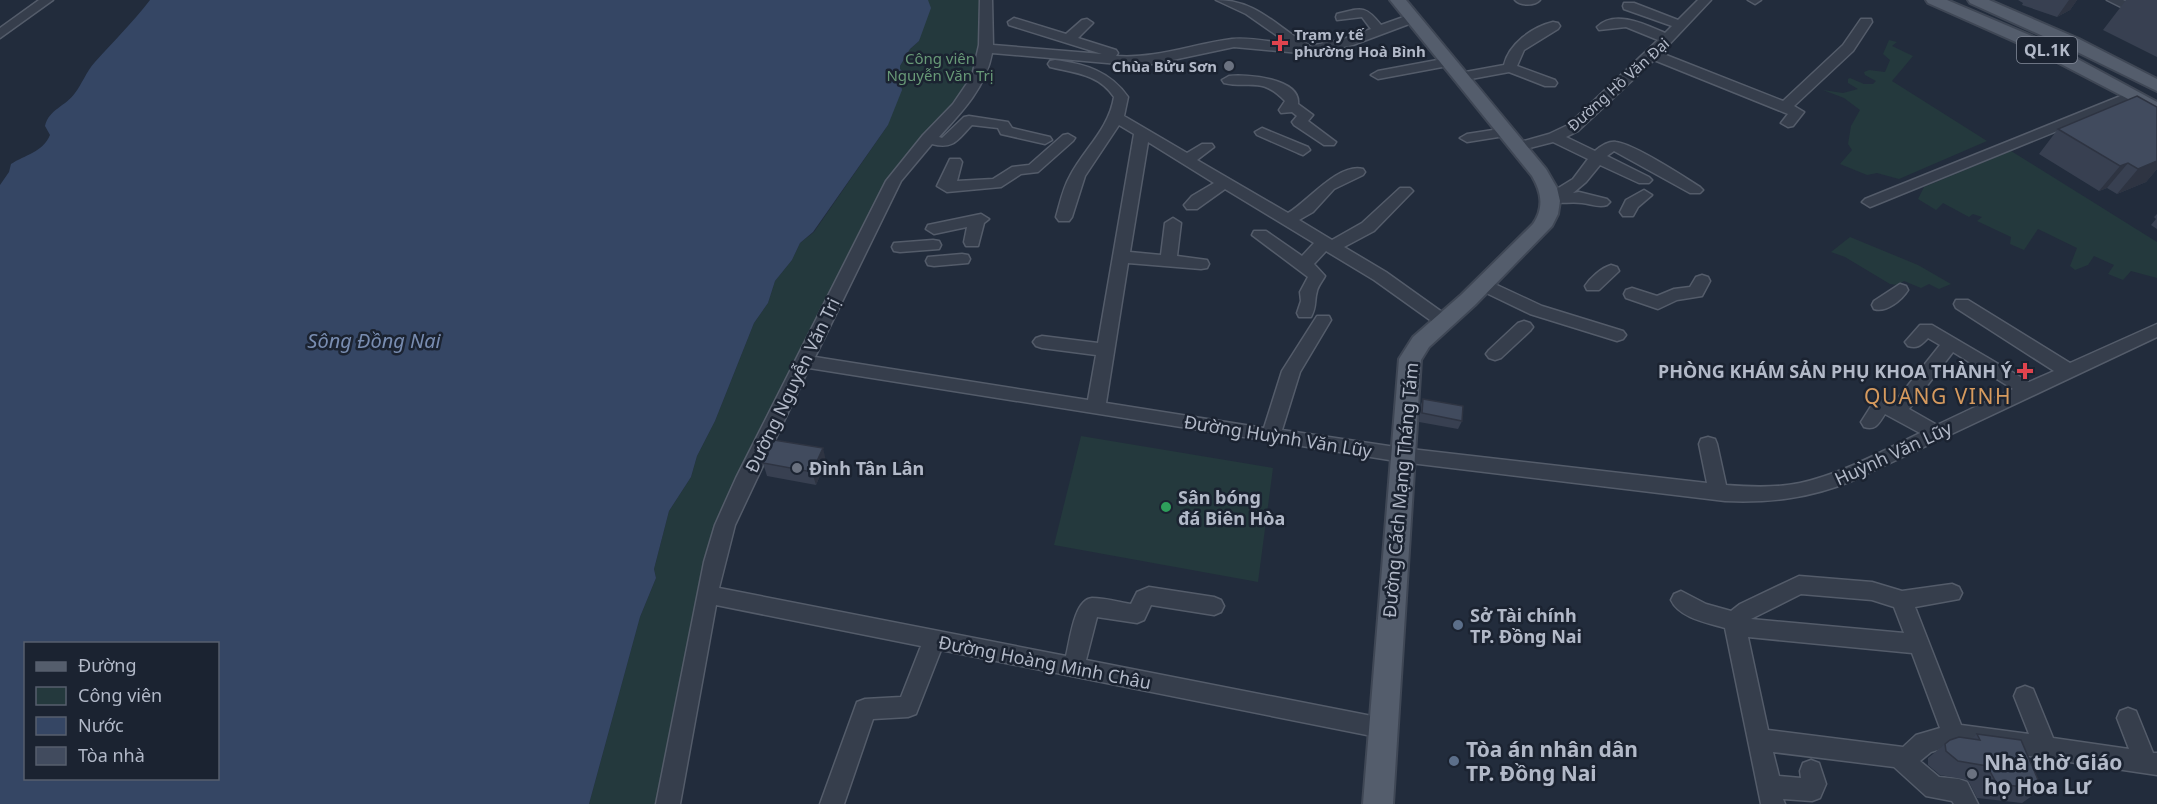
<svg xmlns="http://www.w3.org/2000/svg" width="2157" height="804" viewBox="0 0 2157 804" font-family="'Noto Sans',sans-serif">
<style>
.green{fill:#24393d}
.water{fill:#354664;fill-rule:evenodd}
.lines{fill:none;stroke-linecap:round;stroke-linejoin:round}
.minor-casing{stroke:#545c6a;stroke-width:3}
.major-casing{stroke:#3f4755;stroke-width:4}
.minor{fill:#363e4c;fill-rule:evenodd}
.major{fill:#545d6c;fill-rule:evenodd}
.wall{fill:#384051}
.shaded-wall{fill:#2e3442}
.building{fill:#414b5e;stroke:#2e3442;stroke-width:1.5}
.health-dot{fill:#e0444e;stroke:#1b2331;stroke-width:2}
.worship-dot{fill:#6b7280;stroke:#1b2331;stroke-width:2}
.leisure-dot{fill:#2e9e5b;stroke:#1b2331;stroke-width:2}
.service-dot{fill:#5c6f8a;stroke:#1b2331;stroke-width:2}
.labels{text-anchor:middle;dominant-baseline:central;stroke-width:5;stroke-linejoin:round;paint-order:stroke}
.far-poi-label{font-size:15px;font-weight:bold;fill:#b2b9c8;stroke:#1b2331;text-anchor:start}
.far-park-label{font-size:15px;fill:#689977;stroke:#1b2331}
.far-street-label{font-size:15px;fill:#b2b9c8;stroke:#1b2331}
.shield{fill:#1b2331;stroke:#858c9b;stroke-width:1.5}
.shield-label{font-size:16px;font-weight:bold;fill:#b2b9c8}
.poi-label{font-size:18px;font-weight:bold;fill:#b2b9c8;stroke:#1b2331;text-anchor:start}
.street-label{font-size:18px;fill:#b2b9c8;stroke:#1b2331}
.water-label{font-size:20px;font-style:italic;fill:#798db1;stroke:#1b2331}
.quarter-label{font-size:21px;letter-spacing:1.5px;fill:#d69a5e;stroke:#1b2331}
.near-poi-label{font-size:21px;font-weight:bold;fill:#b2b9c8;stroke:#1b2331;text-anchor:start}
</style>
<rect width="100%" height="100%" fill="#222c3c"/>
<!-- green -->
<path class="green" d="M928,0H981C980,19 983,42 978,60C968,105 913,139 890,178L730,497L659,804H589L640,617L656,578L654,569L669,511L691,477L697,456L715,421L754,323L768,303L775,281L792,260L800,243L814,232L888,125L900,66L910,49L919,41Z
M1889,40L1897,42L1892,46L1913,56L1892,81L1987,141L1899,179L1877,173L1867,175L1840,164L1852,150L1848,144L1851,126L1860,110L1844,98L1823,90L1843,93L1858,89L1848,83V79L1850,78L1864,84H1873L1876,81L1865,75L1864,72L1869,70L1885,72L1890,60L1883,54Z
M2011,151L2157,242V278L2131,271L2123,280L2108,274L2114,265L2094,256L2088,265L2075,270L2070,266L2077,248L2038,229L2024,250L2010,244L2011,237L1977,221L1982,217L1973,214L1969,217L1943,203L1936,210L1918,199L1924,187Z
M1850,237L1918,265L1951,284L1939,289L1929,284L1921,288L1904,281L1897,285L1890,284L1845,257L1831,252Z
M1081,436L1273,468L1258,582L1054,545Z"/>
<!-- water -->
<path class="water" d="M150,0H928L931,8L919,41L910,49L900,66V69L907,75L899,76L902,90L888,125L813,232L800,243L792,260L775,281L768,303L754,323L715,421L697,456L691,477L669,511L654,569L656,578L640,617L589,804H0V185L9,172L11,164C25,155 43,152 50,135L45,126C49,109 65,107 75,93C82,84 86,72 95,62C113,42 133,22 150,0ZM26,644H218V778H26Z"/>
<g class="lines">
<!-- minor casing -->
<g class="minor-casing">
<path id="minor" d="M39,0H53L0,38V28Z
M980,0H992L993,45L1102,54L1009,25L1008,22L1014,18L1066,34L1082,20L1087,19L1093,23L1078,38L1116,50L1118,53L1116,56C1157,59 1192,44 1232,39C1250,37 1271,42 1289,44L1246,14L1216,0C1258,0 1276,27 1310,46L1344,39L1371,29L1362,17L1337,20L1336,17L1337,14C1362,8 1365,5 1381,25L1412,14L1418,18L1417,21L1353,45L1310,54L1234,47L1154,64L1130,65L992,53C986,87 962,112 939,137L942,138L964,117L969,116L1008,122L1012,128L1050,137L1052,140L1045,144L1001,134L998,128L972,125C958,139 954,150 932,144L901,181L815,357L1088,400L1096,355L1042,348L1036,346L1033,342L1036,338L1042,336L1098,343L1134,134L1119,125L1085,176L1072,217L1069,221H1059L1056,217C1060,203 1063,188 1070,176C1084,149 1109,129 1114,97C1099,74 1075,73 1050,67L1048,64L1050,61L1055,60C1085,64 1110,71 1128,97L1124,116L1187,153L1202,144H1212L1214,147L1197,160L1288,213C1307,202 1339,162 1363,169L1365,172L1363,175L1334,189L1313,212L1299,220L1332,240L1362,223L1400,188H1410L1413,191L1410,194L1374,231L1344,247L1386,272L1449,317L1451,321L1449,325H1437L1374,280L1326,251L1314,264L1325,276C1323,280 1318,286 1317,291C1314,301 1317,306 1311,317H1299L1297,313L1301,301L1300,292L1308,277L1252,235L1254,231H1266L1302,256L1314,243L1225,189L1197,209H1187L1184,205L1192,196L1214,183L1148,142L1130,252L1161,255L1165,223L1173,218L1181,223L1177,256L1207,260L1209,264L1207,268L1201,269L1128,263L1106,403L1264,428L1282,371L1317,316H1329L1331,320L1300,372L1282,430L1402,448L1707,483L1699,444L1701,439L1708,437L1715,439L1717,444L1726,485C1751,487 1776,488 1800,483C1842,474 1882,451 1920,433L1885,414C1879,423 1876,431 1864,427L1861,422L1875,400L1881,398L1894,403L1940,345L1928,338C1921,345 1918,349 1908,346L1905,342L1920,325H1932L2029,382L2054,371L1956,308L1954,304L1956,300H1968L2070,363L2157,324V337L1854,480C1811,498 1771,503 1725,501L1402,462L809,368L735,525L719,588L1066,656C1070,641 1074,599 1092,598C1105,598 1119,602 1131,604L1137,592L1149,587L1214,597L1221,600L1224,606L1221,612L1214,615L1151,605L1144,620L1137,623L1097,617L1086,660L1382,718L1390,721L1393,728L1390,735L1382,738L941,650L916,714L908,717L873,719L844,804H820L857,702L865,699L901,697L921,646L716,605L680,804H656L704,562L715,525L736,478L886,181L923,135L953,104L972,76L979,45ZM1953,352L2013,389L1937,425L1909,409Z
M1515,0H1540C1535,6 1520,6 1515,0Z
M1698,0H1711L1661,53L1783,101L1843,45L1861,19H1871L1872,22L1853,51L1794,106L1804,112L1793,126L1788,127L1781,123L1788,114L1654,60L1578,131L1566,137L1595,151C1601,146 1609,141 1616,142C1634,144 1683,176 1700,187L1703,190L1700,193H1690L1614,151L1607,156L1649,177L1652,180L1649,183H1639L1600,165L1586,182L1573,193L1579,192L1607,199L1610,202L1607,205C1599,208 1591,204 1582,203C1570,201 1558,205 1547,201L1544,198L1547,195L1573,179L1588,159L1553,142L1518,151L1513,150L1511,147L1513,144L1549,134L1568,125L1658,40L1626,27L1599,30L1597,27C1615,9 1646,25 1665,33L1672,26L1624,9L1623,6L1624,3H1634L1678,20Z
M1748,0H1761L1755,4Z
M2107,0H2123L2157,16V25Z
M1553,22L1558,23L1560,26L1558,29L1524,50L1517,66L1555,80L1557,83L1555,86H1545L1509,72L1460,81L1453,77L1460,73L1504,65C1509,44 1532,27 1553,22Z
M1448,58L1455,62L1453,65L1378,79L1371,75L1378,71Z
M1229,76C1246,74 1301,78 1298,104L1313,115L1308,121L1336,142L1334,145H1324L1294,125L1292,122L1297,116L1292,112L1281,113L1279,110L1285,101C1261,76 1250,89 1224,83L1222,80Z
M2133,91L2138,92L2140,95L2138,98L1875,205L1870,207L1862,202L1865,199Z
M1262,128L1308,147L1310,150L1303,155L1298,153L1257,135L1255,132Z
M1506,128L1513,132L1511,135L1467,142L1460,138L1467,134Z
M1068,134L1075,138L1073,141L1038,172L1021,174L1001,187L947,192L937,186L950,159H960L962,162L957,181L993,179L1012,167L1029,165L1063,135Z
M1644,190L1652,195L1638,207L1633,216H1623L1620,212L1626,200Z
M981,214L989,219L984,223L978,246H966L964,242L967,227L934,234L926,229L928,225Z
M933,240L939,241L941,245L939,249L900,252L894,251L892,247L894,243Z
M962,254L968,255L970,259L968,263L934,266L928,265L926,261L928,257Z
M1611,265L1617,267L1619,271L1599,290H1587L1585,286C1590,278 1601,268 1611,265Z
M1702,275L1708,277L1710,281L1702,296L1677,300L1658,309L1626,298L1624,294L1626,290L1632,288L1657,296L1674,289L1690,287L1696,277Z
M1484,279L1542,306L1623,331L1626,335L1623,339L1617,341L1530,314L1478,289L1476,285L1478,281Z
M1900,284L1906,286L1908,290C1902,300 1886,313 1874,309L1872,305L1874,301Z
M1524,321L1530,323L1533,327L1530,331L1501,358L1495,360L1489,358L1486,354L1489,350L1518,323Z
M1799,576L1872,582L1902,591L1952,584L1959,587L1962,593L1959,599L1915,607L1961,725L2029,734L2014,696L2017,689L2025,686L2033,689L2053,738L2129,749L2117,718L2120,711L2128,708L2136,711L2153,753H2157V775L1954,745L1931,752L1920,761L1939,777L1959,779L1967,782L1978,804H1954L1952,801L1926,796L1894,767L1773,752L1779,776L1801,778L1800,771L1803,763L1811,760L1819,763L1826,784L1820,798L1812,801L1783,799L1785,804H1761L1725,628C1708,623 1679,618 1671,600L1674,594L1681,591L1706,604L1731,611L1740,604ZM1801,594L1872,600L1894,607L1904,633L1751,619ZM1748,637L1912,653L1940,728L1916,735L1903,747L1768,730Z"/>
</g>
<!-- major casing -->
<g class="major-casing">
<path id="major" d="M1390,0H1406L1546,169L1557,188L1560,201L1558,214L1552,226L1475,305L1429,347L1421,360L1393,804H1363L1399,359L1413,337L1461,295L1533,224C1544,208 1542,193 1532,176Z
M1926,0H1947L2048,43L2157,102V114L2036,51L1928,3Z
M1968,0H1989L2079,39L2157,79V91L2067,47L1970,3Z"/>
</g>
<!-- minor -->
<use href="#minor" class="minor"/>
<!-- major -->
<use href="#major" class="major"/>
</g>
<!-- wall -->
<path class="wall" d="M2018,0H2077L2070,10L2057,17L2022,5L2023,3Z
M2126,0H2157V57L2103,30Z
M2157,107V169L2146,182L2117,194L2107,188L2099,191L2039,154L2058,129Z
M2157,214V229L2151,225L2156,219L2154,217Z
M1423,399L1462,421L1458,429L1419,422L1420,407Z
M826,461L816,485L767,476L763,463Z
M1977,734L2042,789L2022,803L1977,798L1968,780L1940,775L1928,765V758L1950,740L1971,739Z"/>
<!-- shaded-wall -->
<path class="shaded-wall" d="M2069,0H2077L2070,10L2057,17Z
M2157,154V169L2146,182L2117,194L2138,169Z
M2128,163L2107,188L2099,191L2120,166Z
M823,448L826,461L816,485L812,472Z"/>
<!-- building -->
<path class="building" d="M2137,96L2157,107V161L2138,169L2128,163L2120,166L2058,129Z
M1423,399L1463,406L1462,421L1422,413Z
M774,440L823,448L812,472L763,463Z
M1977,734L2021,740L2042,789L1997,784L1987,766L1958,761L1946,751L1945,744L1950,740L1959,737L1980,740Z"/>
<!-- markers -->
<g class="health-dot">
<path d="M1277 34h6v6h6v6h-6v6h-6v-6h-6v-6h6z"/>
<path d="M2022 362h6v6h6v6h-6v6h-6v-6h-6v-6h6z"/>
</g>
<g class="worship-dot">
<circle cx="1229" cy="66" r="6"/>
<circle cx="797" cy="468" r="6"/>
<circle cx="1972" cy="774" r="6"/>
</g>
<circle class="leisure-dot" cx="1166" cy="507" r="6"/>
<g class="service-dot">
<circle cx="1458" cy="625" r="6"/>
<circle cx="1454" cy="761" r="6"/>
</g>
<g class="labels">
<!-- far-poi labels -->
<g class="far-poi-label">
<text x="1294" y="34">Trạm y tế<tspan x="1294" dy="17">phường Hoà Bình</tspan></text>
<text x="1217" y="66" text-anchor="end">Chùa Bửu Sơn</text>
</g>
<!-- far-park labels -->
<g class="far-park-label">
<text x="940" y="58">Công viên<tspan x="940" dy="17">Nguyễn Văn Trị</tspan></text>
</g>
<!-- far-street labels -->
<g class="far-street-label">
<text transform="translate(1618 84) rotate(-42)">Đường Hồ Văn Đại</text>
</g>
<!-- shield labels -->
<rect class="shield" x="2017" y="37" width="60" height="26" rx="4.5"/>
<g class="shield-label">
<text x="2047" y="50">QL.1K</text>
</g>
<!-- poi labels -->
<g class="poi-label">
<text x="2012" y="371" text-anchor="end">PHÒNG KHÁM SẢN PHỤ KHOA THÀNH Ý</text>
<text x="809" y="468">Đình Tân Lân</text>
<text x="1178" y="497">Sân bóng<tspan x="1178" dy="21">đá Biên Hòa</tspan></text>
<text x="1470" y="615">Sở Tài chính<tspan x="1470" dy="21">TP. Đồng Nai</tspan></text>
</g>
<!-- street labels -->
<g class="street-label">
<text transform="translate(792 385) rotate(-64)">Đường Nguyễn Văn Trị</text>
<text transform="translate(1278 436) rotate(9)">Đường Huỳnh Văn Lũy</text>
<text transform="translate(1893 453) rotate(-25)">Huỳnh Văn Lũy</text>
<text transform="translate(1400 490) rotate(-85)">Đường Cách Mạng Tháng Tám</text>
<text transform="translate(1045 662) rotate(11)">Đường Hoàng Minh Châu</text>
</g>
<!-- water labels -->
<g class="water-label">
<text x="374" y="340">Sông Đồng Nai</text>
</g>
<!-- quarter labels -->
<g class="quarter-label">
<text x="1938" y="396">QUANG VINH</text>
</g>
<!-- near-poi labels -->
<g class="near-poi-label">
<text x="1466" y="749">Tòa án nhân dân<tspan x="1466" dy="24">TP. Đồng Nai</tspan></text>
<text x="1984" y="762">Nhà thờ Giáo<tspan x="1984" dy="24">họ Hoa Lư</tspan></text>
</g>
</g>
<!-- legend -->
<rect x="24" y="642" width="195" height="138" fill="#1b2331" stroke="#575f6d" stroke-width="1.5"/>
<rect x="36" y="662" width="30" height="9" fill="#545d6c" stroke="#575f6d" stroke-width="1.5"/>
<text x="78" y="672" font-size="18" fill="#b2b9c8">Đường</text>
<rect x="36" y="687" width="30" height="18" fill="#24393d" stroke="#575f6d" stroke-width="1.5"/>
<text x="78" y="702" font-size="18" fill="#b2b9c8">Công viên</text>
<rect x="36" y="717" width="30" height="18" fill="#354664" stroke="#575f6d" stroke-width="1.5"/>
<text x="78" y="732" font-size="18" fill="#b2b9c8">Nước</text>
<rect x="36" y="747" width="30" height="18" fill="#414b5e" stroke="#575f6d" stroke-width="1.5"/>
<text x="78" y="762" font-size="18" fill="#b2b9c8">Tòa nhà</text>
</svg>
